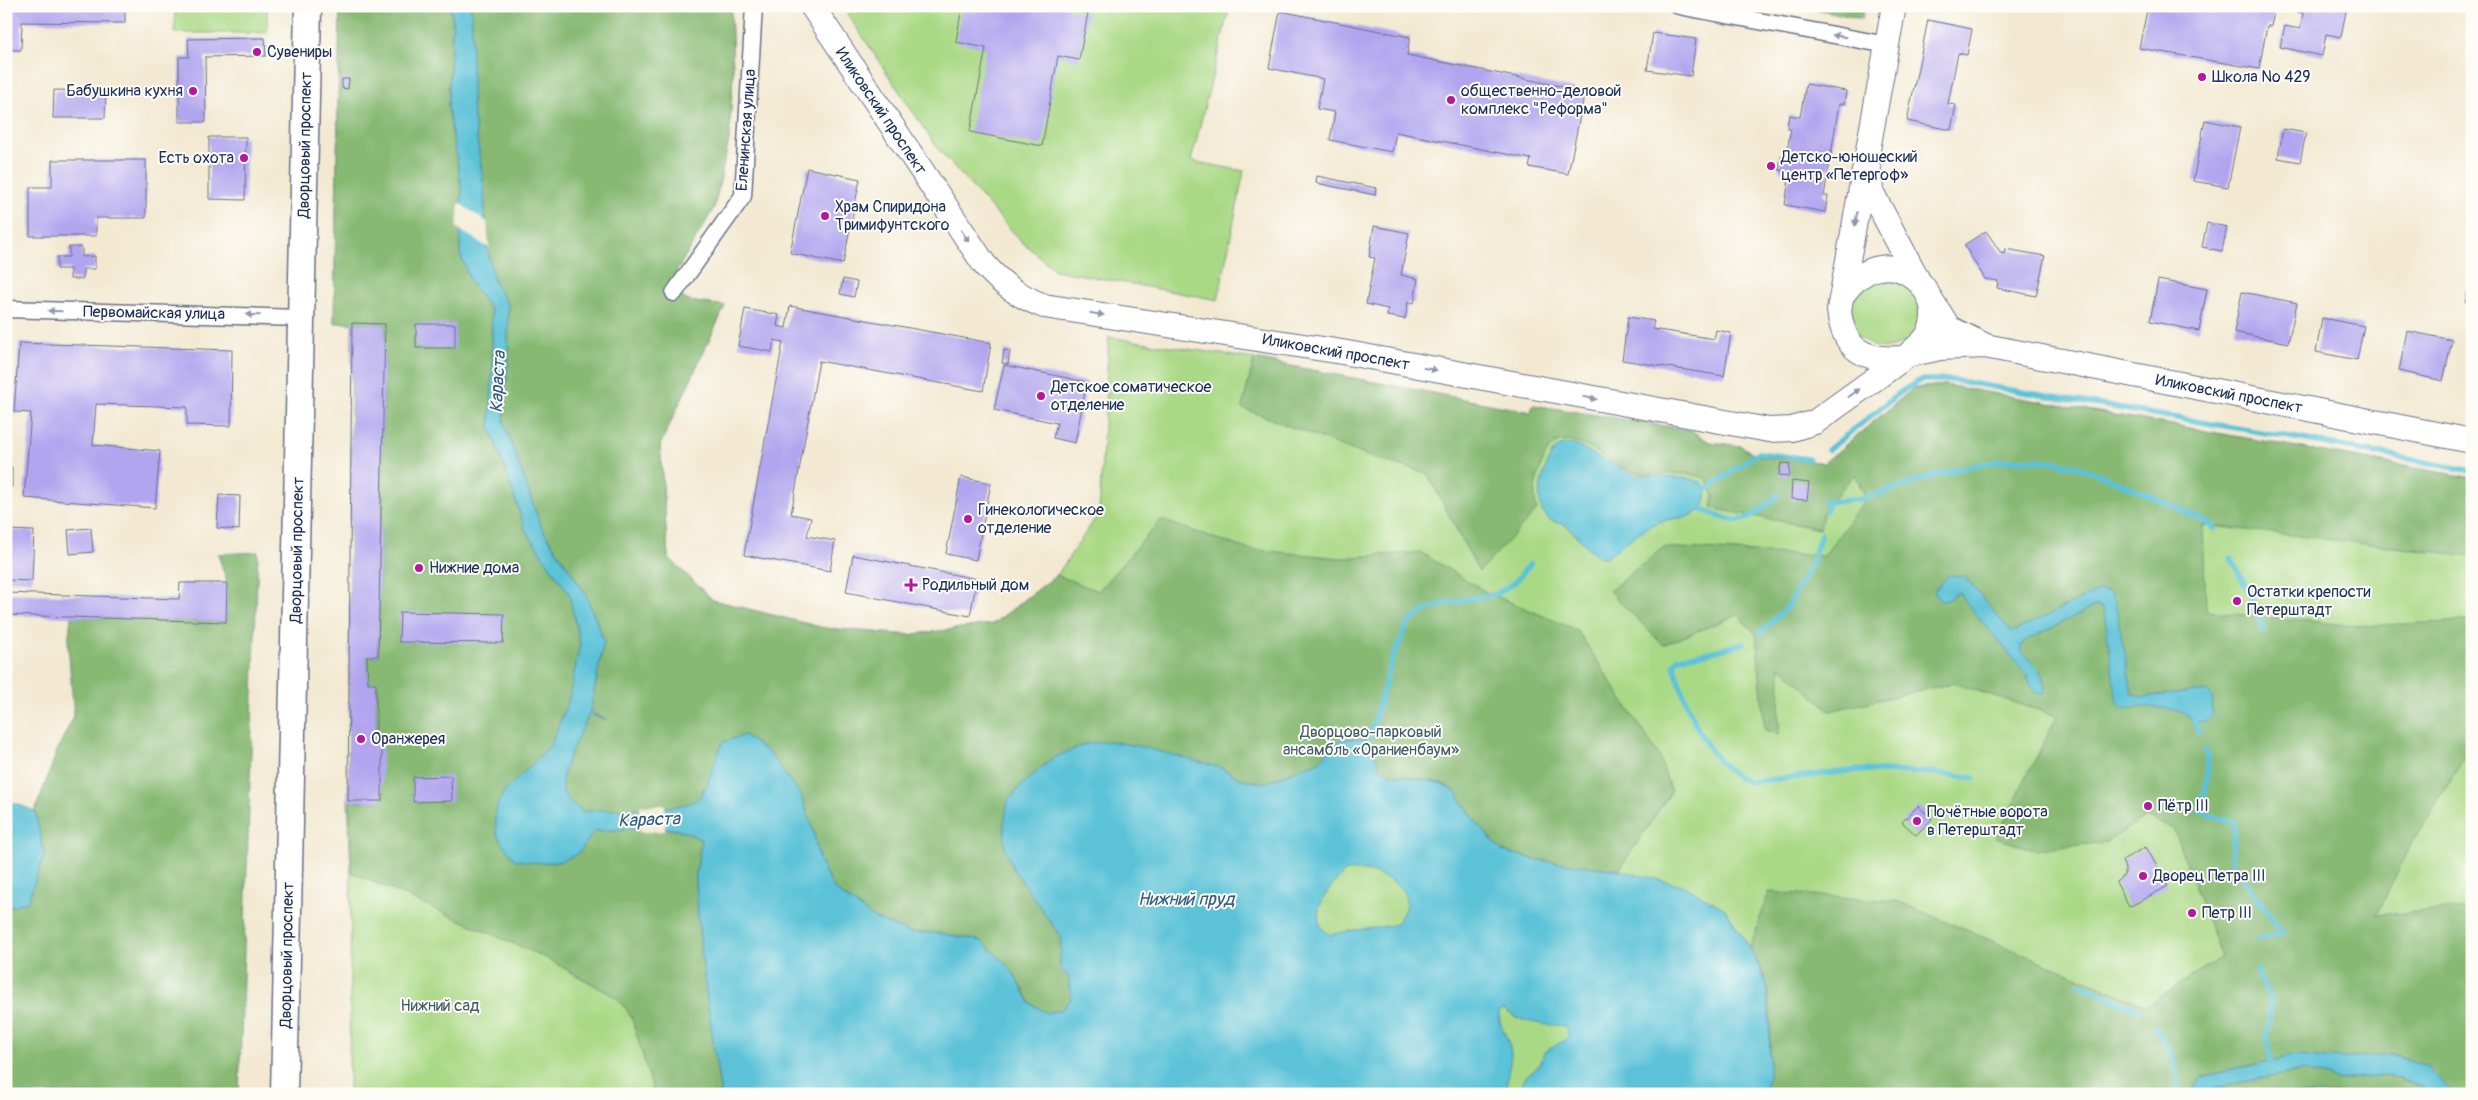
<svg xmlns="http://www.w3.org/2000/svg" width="2478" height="1100" viewBox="0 0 2478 1100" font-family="Pangolin,sans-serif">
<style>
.green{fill:#aad986;stroke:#628472}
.forest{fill:#87b973;stroke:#517468}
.water{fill:#5bc2d8;stroke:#3b789b;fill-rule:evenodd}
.pier{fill:#f3e9d2}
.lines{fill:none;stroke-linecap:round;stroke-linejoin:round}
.stream{stroke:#5bc2d8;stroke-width:5.5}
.building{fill:#b1a5ef}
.street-casing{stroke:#677087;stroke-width:19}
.secondary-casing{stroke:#677087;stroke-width:26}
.primary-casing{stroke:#677087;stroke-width:29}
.street{stroke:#fff;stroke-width:16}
.secondary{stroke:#fff;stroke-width:24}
.primary{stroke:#fff;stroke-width:26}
.oneway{fill:#8d97ae}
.poi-dot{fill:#b5179e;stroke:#fdfcf7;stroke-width:2}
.labels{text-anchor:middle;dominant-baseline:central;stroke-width:4;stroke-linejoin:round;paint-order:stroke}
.poi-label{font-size:16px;fill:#1b2f5e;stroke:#fdfcf7;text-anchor:start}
.street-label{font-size:16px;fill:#1b2f5e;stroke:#fdfcf7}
.park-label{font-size:16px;fill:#3f5a68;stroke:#fdfcf7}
.water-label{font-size:18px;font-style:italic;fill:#2e5b83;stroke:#fdfcf7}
</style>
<rect width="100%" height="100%" fill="#fdfcf7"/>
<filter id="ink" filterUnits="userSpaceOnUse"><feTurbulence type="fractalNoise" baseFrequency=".02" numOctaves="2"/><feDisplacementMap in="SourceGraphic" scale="10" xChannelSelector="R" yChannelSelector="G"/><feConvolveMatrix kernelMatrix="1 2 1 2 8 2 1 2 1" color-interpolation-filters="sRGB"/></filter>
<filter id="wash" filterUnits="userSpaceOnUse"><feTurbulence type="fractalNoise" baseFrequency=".0096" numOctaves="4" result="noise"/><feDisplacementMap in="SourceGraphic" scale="20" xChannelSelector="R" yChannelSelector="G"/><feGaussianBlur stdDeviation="1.12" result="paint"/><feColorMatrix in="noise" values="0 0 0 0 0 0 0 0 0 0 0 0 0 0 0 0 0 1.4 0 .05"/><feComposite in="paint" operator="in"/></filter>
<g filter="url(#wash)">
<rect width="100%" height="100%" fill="#f3e9d2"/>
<!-- green -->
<path class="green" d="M175,6H267V33H175Z
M340,6H731L733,74L729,140L714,208L667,287L688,301L725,306L660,445L668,557L713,600L824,628L909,635L993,624L1057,575L1099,513L1109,337L1254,359L1531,412L1533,405L1690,430L1709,442L1741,446L1756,456L1817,462L1824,463L1914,388L1945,385L2472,478V1094H349L351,872L348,801L352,323H334Z
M842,6H1230L1191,161L1244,171L1218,300L1055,270L1021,241L938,149Z
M1850 313a35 35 0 1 1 70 0a35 35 0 1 1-70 0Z"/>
<!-- forest -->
<path class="forest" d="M340,6H450L453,18L448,108L462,189L460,253L470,281L491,310L493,360L490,426L526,531L569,594L580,643L569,699L551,745L505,791L498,802L495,818L590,836L595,831C628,830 673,820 701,840C701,854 695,867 696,881C699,953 710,1023 721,1094H654L632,1019L625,1007L615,997L546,958L351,872L350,801H382L376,741V684L368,683L367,656H378L385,324L334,323Z
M470,6H731L733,74L729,140L714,208L667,287L688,301L725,306L660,445L668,557L712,600L824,628L909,635L993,624L1057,575L1098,591L1161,520L1247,549L1341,558L1420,552L1486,592L1577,630L1659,755L1671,792L1619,870L1537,860L1502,851L1476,822L1456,792L1441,783L1391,774L1379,767L1368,739H1341L1319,761L1265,783L1241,779L1222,768L1053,758L1026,781L1008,800L1014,870L1061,937L1060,968L1068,976L1071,999L1062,1009L1047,1013L1030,1003L1023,988L982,941L938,933H911L875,919L834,889L820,862L813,830L704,788C702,795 700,800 693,803C669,812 621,809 594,810L585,812C576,807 566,802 563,791C557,772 581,731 589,714L602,718L590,712L604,641L585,593L541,527L504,423L508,360V306L494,281L486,243L484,186L472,106Z
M1802,6H1865L1862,19Z
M1254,359L1531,412L1533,405L1690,430L1709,442L1741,446L1756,456L1817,462L1824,463L1914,388L1945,385L2472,478V556L2203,525L2206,611L2358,626L2472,621V717L2468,751L2407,852L2377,915L2472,908V1094H2454L2426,1066L2393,1054L2342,1059L2296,1055L2202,1077L2189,1094H1763C1772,1066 1773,1012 1766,983C1764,971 1755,959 1750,948L1769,892L1897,901L2147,1006L2221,957L2173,828L2146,817L2106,842L2035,850L1996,838L2057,716L1953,683L1830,711L1780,666L1779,734L1765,730L1756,634L1738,615L1663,645L1609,591L1664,547L1824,556L1866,498L1855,474L1824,509L1820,529L1712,508L1714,496L1707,479C1685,469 1661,477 1638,473C1607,467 1558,409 1541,466C1536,481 1532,494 1537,510L1479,572L1427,473L1370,457L1242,408Z
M258,552L239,1094H6V908L28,901L44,855L35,811L59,746L74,716L68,644L71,617L226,622L227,583L218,554Z
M2303,1071L2339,1080L2387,1075L2422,1086L2429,1094H2210L2214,1087Z"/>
<!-- water -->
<path class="water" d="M450,6H470L472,13V106L484,186L486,243L494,281L508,306V360L504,423L541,527L585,593L604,641L590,712L608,720L589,714C581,732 557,773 563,791C567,802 576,807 585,812L594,810C614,809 691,812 701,796C711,780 714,759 723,742L744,735L768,752L801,795L813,830L820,862L834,889L875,919L911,933H938L982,941L1011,969L1030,1003L1047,1013L1062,1009L1071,999L1068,976L1060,968L1061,937L1014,870L1005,849L1004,824L1008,800L1026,781L1053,758L1086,744L1109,741L1143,747L1222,768L1241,779L1265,783L1319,761L1341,739H1369L1380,767L1391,774L1441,783L1456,792L1476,822L1502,851L1537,860L1619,870L1682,885L1725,909L1750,948L1766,982L1770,1027L1769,1076L1763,1094H721C710,1023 699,952 696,881C695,867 701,854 701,840C673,820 628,830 595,831C589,837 585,847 578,853C560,866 535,863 515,860L501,842L496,832L495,818L498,802L505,791L551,745L569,699L580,643L569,594L526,531L490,426L493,360L491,310L470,281L460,253L462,189L448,108L453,19ZM1346,871C1352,871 1359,870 1366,871C1380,874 1408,885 1406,903C1406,911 1400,917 1396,924C1374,930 1353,928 1331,935C1302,920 1329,886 1346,871ZM1504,1009C1521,1024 1543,1024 1565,1026L1569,1038L1546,1051L1536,1069L1525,1077L1518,1089L1513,1092L1508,1089C1505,1076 1511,1066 1511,1053C1510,1039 1497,1024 1499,1011Z
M1566,444L1575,445L1634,475L1693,479L1702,483L1707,489C1706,495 1706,503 1702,508C1693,520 1675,517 1662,521C1640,529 1624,544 1606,557H1600C1588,550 1579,538 1569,528C1563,523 1557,524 1551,520C1534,510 1540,486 1545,470C1549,458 1552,448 1566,444Z
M1949,575L1966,578L2010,631H2015L2100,590L2110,592L2115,602L2132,693L2141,697L2207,691L2212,697L2213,715L2206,722L2195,721C2180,704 2142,708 2119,707L2116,698L2104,611L2100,606H2095L2025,641L2021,646V651C2033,665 2048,673 2044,694L2034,692L2026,674L1958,592L1948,600L1941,601L1934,591Z
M6,800L35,811L44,855L28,901L6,908Z
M2393,1054L2426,1066L2454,1094H2429L2422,1086L2387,1075L2339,1080L2303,1071L2214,1087L2210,1094H2189L2202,1077L2296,1055L2342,1059Z"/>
<!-- pier -->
<path class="pier" d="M459,203L487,222L489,248L457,228Z
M665,805V831L640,832V806Z"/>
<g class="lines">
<!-- stream -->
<path class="stream" d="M1828,450L1902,391L1921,380H1952L2308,440L2472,471
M1701,490L1707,489L1758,453L1809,459
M1824,501C1862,504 1897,487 1933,476C1973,465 2019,454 2060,463C2087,468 2113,480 2138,491C2164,502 2189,513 2214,526V529
M1702,509C1743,528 1746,523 1778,495
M1826,511L1829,501
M2231,558L2249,593L2264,631
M1760,633L1788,606L1811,565L1821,534
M1744,643L1711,652L1678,658L1674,665C1685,704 1707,767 1749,782L1859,770L1935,773L1974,778
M2195,721L2198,732
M1369,739L1392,660L1408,623L1426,610L1447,603L1496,594L1515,582L1530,564
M2205,750C2211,770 2206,791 2199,810L2235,824L2231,863L2283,933L2259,939
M2258,969L2259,979L2268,992L2271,1005L2267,1035L2271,1060
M2080,984L2139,1011
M2154,1027L2173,1055L2180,1094"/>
</g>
<g id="blocks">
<!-- building -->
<path class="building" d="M6,6H125V23L22,22L21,50H6Z
M962,6H1069L1068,10L1088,13L1079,60L1058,56L1042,146L970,132L986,48L956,42Z
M2148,6H2347L2341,37L2326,34L2322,56L2280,47L2285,26L2300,29L2303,13L2275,8L2271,26H2267L2259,69L2139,48Z
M1280,11L1410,37L1407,55L1585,91L1568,174L1529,167L1531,159L1396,132L1392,152L1330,140L1335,112L1317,109L1323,79L1269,68Z
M1928,20L1972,29L1967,55L1958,53L1957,58L1948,104L1956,105L1951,130L1907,121Z
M1653,33L1696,39L1691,76L1647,70Z
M265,38L266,56L205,57L206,122H179V57H189L188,39Z
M342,79H349L348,89L342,88Z
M1806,84L1846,91L1844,104H1839L1831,154L1824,196H1828L1825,212L1785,205L1790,172L1779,170L1781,156L1786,157L1791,128H1787L1789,115L1800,117Z
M54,90L106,91L105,118H53Z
M2205,120L2240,127L2228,187L2193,181Z
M2283,129L2306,133L2300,162L2278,158Z
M209,137H246L245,200L209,199Z
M52,160H146V218H96V236H30V187H52Z
M807,168L860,179L843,264L790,253Z
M1317,176L1376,188L1375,195L1316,183Z
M2207,223L2227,227L2222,251L2202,247Z
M1374,226L1409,233L1401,275L1418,279L1414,303L1408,302L1405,319L1387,316L1388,309L1366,304L1375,258L1369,257Z
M1986,231L2001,253L2004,254L2005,249L2045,256L2036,296L1997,288L1998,281L1985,279L1964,245Z
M69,247H82V257L95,256V269H83V279H70V269H57V257H69Z
M2471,278H2472V303L2465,302Z
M843,279L857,282L854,297L840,294Z
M2158,280L2207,289L2199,331L2150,321Z
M2242,292L2297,303L2288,343L2234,332Z
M790,306L991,343L983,391L819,361L791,514L811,518L807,536L835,541L830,571L744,555L783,342L774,340L772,352L738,346L745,309L779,315L777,326L786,328Z
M1628,317L1654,321L1652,329L1709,338L1714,339L1716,330L1731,333L1724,376L1622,360Z
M2322,318L2364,326L2357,360L2316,352Z
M352,323L385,324L378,656H367L368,683H376V741H382V801H348Z
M416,324H455V348H416Z
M2407,331L2452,340L2443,381L2399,371Z
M19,343L232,350L231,426L187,425V407L96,404L93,445L160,451L155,508L24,498L31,413L14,412Z
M1004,350L1010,351L1008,364L1002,363Z
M1004,365L1087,382L1075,443L1053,438L1057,423L994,410Z
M1781,463L1790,464L1789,476L1779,475Z
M6,467H12V487H6Z
M961,477L991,483L976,560L946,554Z
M1792,481L1809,483L1807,500L1791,499Z
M219,495L240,496L239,530L217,528Z
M91,528L93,552L70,554L68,530Z
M6,530L34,531L32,581L6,580Z
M853,555L977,579L970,616L846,592Z
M180,583H227L226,622L6,615V593L179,599Z
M400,612L504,614L503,643L399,642Z
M451,776L452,801L413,802V777Z
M1918,806L1932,819L1916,835L1902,822Z
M2146,847L2168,886L2129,907L2116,882L2125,874V869L2122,860Z"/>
</g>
</g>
<g filter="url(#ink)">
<use href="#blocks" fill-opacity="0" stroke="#677087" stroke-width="1"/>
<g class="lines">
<!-- street casing -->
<g class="street-casing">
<path id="street" d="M1679,6L1887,45
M674,293L743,196L754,6
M6,309L301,318"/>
</g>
<!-- secondary casing -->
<g class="secondary-casing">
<path id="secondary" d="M812,6L984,264C1002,285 1019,296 1044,306L1342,352L1769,430L1792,429L1815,422L1908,355L1940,348L1985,346L2472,441
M1894,6L1839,310C1843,349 1863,361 1901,358
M1869,170L1871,191L1917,278
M1844,293C1890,230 1956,298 1925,339C1920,345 1913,350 1908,355
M1930,298L1949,328L1984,345"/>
</g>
<!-- primary casing -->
<g class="primary-casing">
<path id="primary" d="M284,1094L308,6"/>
</g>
<!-- street -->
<use href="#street" class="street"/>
<!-- secondary -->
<use href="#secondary" class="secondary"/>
<!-- primary -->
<use href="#primary" class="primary"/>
</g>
<!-- one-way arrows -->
<defs><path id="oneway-solid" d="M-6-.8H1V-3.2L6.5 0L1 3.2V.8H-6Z" transform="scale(1.25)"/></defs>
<g class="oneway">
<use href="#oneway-solid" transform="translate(1839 36) rotate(-170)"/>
<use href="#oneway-solid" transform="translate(1856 219) rotate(100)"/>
<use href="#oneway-solid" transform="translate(965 236) rotate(56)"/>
<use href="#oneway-solid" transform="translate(55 311) rotate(-179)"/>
<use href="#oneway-solid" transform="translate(1097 314) rotate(9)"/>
<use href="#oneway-solid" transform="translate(253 315) rotate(-179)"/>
<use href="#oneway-solid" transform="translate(1430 369) rotate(10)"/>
<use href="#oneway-solid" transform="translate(1854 393) rotate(-36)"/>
<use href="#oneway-solid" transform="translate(1590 398) rotate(10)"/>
</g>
</g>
<!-- markers -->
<g class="poi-dot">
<circle cx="257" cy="52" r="5"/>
<circle cx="2202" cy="77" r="5"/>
<circle cx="193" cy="91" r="5"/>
<circle cx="1451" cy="100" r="5"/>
<circle cx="244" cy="158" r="5"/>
<circle cx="1771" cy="166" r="5"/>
<circle cx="825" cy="216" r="5"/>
<circle cx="1041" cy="396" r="5"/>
<circle cx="968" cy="519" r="5"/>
<circle cx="419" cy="568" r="5"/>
<path d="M908.5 577.5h5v5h5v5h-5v5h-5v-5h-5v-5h5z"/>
<circle cx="2237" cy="601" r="5"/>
<circle cx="361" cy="739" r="5"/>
<circle cx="2148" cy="806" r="5"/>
<circle cx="1917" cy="821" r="5"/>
<circle cx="2143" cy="876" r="5"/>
<circle cx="2192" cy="913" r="5"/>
</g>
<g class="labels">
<!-- poi labels -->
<g class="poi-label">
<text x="267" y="52">Сувениры</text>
<text x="2212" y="77">Школа № 429</text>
<text x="183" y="91" text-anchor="end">Бабушкина кухня</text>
<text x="1461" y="91">oбщеcтвенно-деловoй<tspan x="1461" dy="18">кoмплeкc "Peфoрма"</tspan></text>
<text x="1781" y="157">Детско-юношеский<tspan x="1781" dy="18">центр «Петергоф»</tspan></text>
<text x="234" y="158" text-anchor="end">Есть охота</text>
<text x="835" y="207">Храм Спиридона<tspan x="835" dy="18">Тримифунтского</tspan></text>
<text x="1051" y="387">Детское соматическое<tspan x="1051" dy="18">отделение</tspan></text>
<text x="978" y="510">Гинекологическое<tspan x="978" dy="18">отделение</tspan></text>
<text x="429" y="568">Нижние дома</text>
<text x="922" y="585">Родильный дом</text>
<text x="2247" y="592">Остатки крепости<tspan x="2247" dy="18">Петерштадт</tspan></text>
<text x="371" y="739">Оранжерея</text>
<text x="2158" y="806">Пётр III</text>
<text x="1927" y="812">Почётные ворота<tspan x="1927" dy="18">в Петерштадт</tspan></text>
<text x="2153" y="876">Дворец Петра III</text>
<text x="2202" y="913">Петр III</text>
</g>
<!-- street labels -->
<g class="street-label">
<text transform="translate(881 111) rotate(56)">Иликовский проспект</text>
<text transform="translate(746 130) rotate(-86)">Еленинская улица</text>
<text transform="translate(305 145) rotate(-89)">Дворцовый проспект</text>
<text transform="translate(154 313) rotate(1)">Первомайская улица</text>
<text transform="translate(1336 352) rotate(10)">Иликовский проспект</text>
<text transform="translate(2229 394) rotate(11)">Иликовский проспект</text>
<text transform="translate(297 550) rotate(-89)">Дворцовый проспект</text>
<text transform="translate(287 955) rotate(-89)">Дворцовый проспект</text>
</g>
<!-- park labels -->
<g class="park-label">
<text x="1371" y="732">Дворцово-парковый<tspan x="1371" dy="18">ансамбль «Ораниенбаум»</tspan></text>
<text x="440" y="1006">Нижний сад</text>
</g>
<!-- water labels -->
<g class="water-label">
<text transform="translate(498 382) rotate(-87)">Караста</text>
<text transform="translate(649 820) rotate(-2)">Караста</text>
<text x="1186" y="899">Нижний пруд</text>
</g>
</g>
<!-- margin -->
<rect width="2478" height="1100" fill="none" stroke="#fdfcf7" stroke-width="25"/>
</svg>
